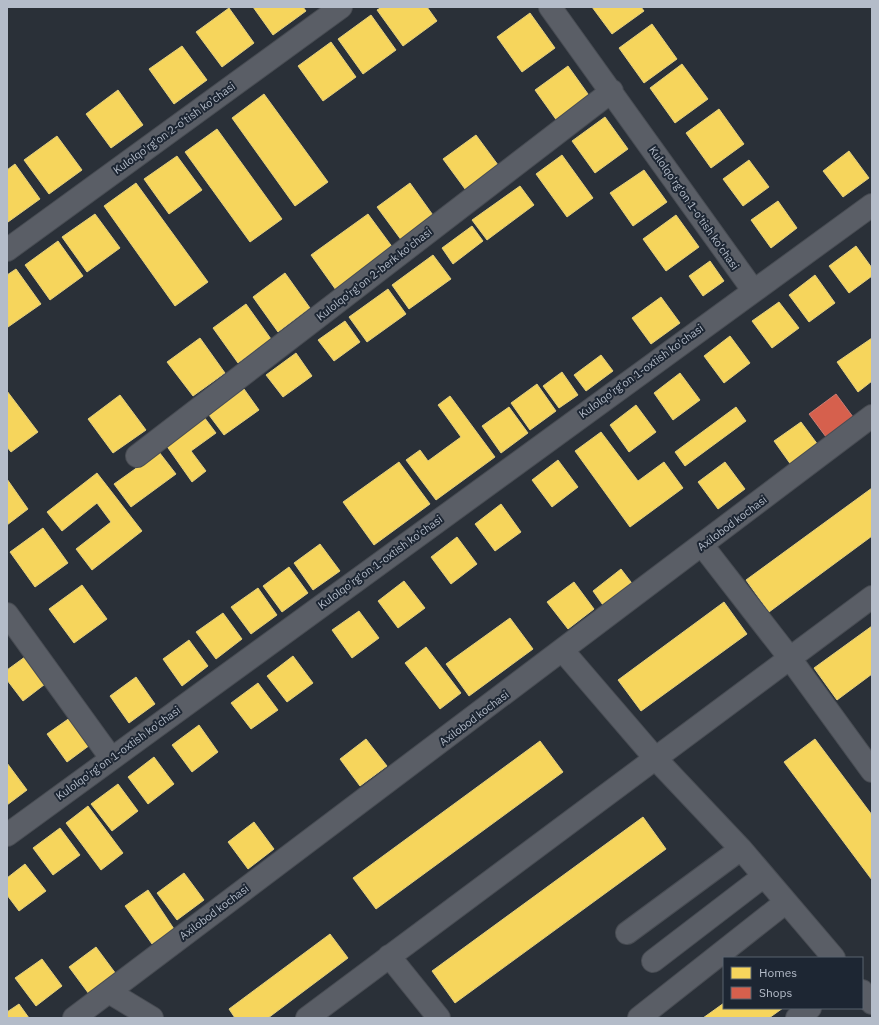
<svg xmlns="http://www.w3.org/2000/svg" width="879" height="1025" viewBox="0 0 879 1025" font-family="'IBM Plex Sans',sans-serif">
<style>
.homes{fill:#f6d55c;stroke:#e2ce7d}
.shops{fill:#d6604d;stroke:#cc7c72}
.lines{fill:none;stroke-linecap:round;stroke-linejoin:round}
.minor-casing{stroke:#484c53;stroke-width:24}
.minor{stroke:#5a5e66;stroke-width:22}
.labels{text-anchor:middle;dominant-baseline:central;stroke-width:4;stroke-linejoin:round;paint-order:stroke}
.street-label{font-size:11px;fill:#b4bcc9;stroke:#1d2633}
</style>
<rect width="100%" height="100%" fill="#2a3038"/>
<!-- homes -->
<path class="homes" d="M253,7H303L306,11L273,35Z
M382,7H427L437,21L403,46L377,10Z
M592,7H641L644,11L612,34Z
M229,8L254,43L222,67L196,32Z
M530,13L555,48L522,72L497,37Z
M371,15L396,50L363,74L338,39Z
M652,24L677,59L644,83L619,48Z
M331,42L356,77L323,101L298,66Z
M182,46L207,80L174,104L149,69Z
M682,64L708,99L675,123L650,88Z
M568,66L593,101L560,125L535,90Z
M118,90L143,125L111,148L86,114Z
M264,94L328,182L295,206L232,118Z
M719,109L744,144L711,168L686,133Z
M605,117L628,149L595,173L572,141Z
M217,129L282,219L250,242L185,152Z
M476,135L501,169L468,193L443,159Z
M57,136L82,170L49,194L24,160Z
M849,151L869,178L843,197L823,171Z
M562,155L593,198L567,217L536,174Z
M177,156L202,190L169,214L144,179Z
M749,160L769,187L743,206L723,179Z
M15,164L40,199L8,222L7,170Z
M644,170L667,202L633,226L610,193Z
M136,183L208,282L175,306L104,206Z
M410,183L435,218L402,241L377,207Z
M520,186L534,205L487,240L472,220Z
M778,201L797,228L771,248L751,220Z
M95,214L120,248L87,272L62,237Z
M368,214L393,248L336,290L311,255Z
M676,215L699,247L666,271L643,239Z
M472,226L483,241L453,264L442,248Z
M58,241L83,276L50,300L25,265Z
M856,246L872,268V276L849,293L829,266Z
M433,255L451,279L409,309L392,285Z
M710,261L724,281L703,296L689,276Z
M16,269L41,304L8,327L7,275Z
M285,273L310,308L278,332L253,297Z
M815,275L835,303L809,322L789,295Z
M388,289L406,314L367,342L349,317Z
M661,297L680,323L651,344L632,318Z
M779,302L799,328L772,348L752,321Z
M246,304L271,339L238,363L213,328Z
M345,321L360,342L334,361L318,340Z
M730,336L750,363L724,383L704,356Z
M200,338L225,373L193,396L167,362Z
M872,338V381L858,392L837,362Z
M296,353L312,376L283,397L266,375Z
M601,355L613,371L586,391L574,375Z
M562,372L578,395L559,408L543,386Z
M680,373L700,400L673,420L654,393Z
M537,384L556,411L530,430L511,403Z
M244,389L259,410L224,435L209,415Z
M7,391L38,432L11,452L7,447Z
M120,395L146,430L113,453L88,419Z
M450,396L495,457L436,500L406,460L420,450L428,461L461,437L438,405Z
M636,405L656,432L629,452L610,425Z
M509,407L528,433L501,453L482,426Z
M736,407L746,421L685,466L675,452Z
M204,417L216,433L191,451L206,471L192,482L166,445Z
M801,422L821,449L794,469L774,441Z
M601,432L638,481L664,462L683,488L630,527L575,451Z
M159,452L176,474L131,507L114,484Z
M558,460L578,487L552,507L532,480Z
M399,462L430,504L374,545L343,502Z
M725,462L745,489L718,509L698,482Z
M97,473L142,531L92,570L76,549L111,522L97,503L62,531L47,512Z
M7,479L28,509L7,525Z
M872,488V536L769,612L746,580Z
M501,504L521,532L495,551L475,524Z
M43,528L68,563L35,587L10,552Z
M457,537L477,564L451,584L431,557Z
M320,544L340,571L313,590L294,563Z
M289,567L308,593L282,612L263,586Z
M621,569L634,586L605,608L593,591Z
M404,581L425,608L398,628L378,601Z
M574,582L594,609L568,629L547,602Z
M82,585L107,619L74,643L49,609Z
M258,588L277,615L251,634L231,607Z
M724,602L747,634L641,711L618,680Z
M359,611L379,638L352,658L332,630Z
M223,613L242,639L216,659L196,632Z
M510,618L533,649L469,696L446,664Z
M872,626V674L837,700L814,668Z
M189,640L208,666L182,686L163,659Z
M426,647L461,693L440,709L405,663Z
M29,654L49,681L23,701L7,680V670Z
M293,656L313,683L287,702L267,676Z
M136,677L155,704L129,723L110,696Z
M258,683L278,710L251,729L231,703Z
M74,715L94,742L67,762L47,734Z
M199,725L218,752L192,772L172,745Z
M366,739L387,766L360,786L340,759Z
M815,739L872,815V880L784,762Z
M540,741L563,772L376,909L353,878Z
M154,757L174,784L148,804L128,777Z
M7,763L27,790L7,805Z
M118,784L138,811L112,831L91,804Z
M88,806L123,853L101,870L66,823Z
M643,817L666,849L455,1003L432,971Z
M254,822L274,849L248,869L228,842Z
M60,828L80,855L53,875L33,848Z
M25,864L46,891L19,911L7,895V878Z
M184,873L204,900L177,920L157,893Z
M148,890L174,929L152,944L125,906Z
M330,934L348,958L268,1018H235L229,1009Z
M96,947L116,974L89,994L69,967Z
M42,959L62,986L36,1006L15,978Z
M724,1003V1008H783L769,1018H703Z
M19,1004L29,1018H7V1012Z"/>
<!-- shops -->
<path class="shops" d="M836,394L856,421L829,441L809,414Z"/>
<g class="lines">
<!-- minor casing -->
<g class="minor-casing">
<path id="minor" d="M550,7L753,290
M7,250L341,7
M137,456L612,91
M702,545L789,657L872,771
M7,614L111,758
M563,651L655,758L741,849L834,958
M7,835L872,205
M627,933L741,849
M389,956L439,1018
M653,961L764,876
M862,991L872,1003
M109,992L152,1018
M74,1018L872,416
M307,1018L872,597
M639,1018L786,902
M797,1018L810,1008"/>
</g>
<!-- minor -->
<use href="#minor" class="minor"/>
</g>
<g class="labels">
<!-- street labels -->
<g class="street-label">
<text transform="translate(174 128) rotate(-36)">Kulolqo'rg'on 2-o'tish ko'chasi</text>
<text transform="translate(694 208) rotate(55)">Kulolqo'rg'on 1-o'tish ko'chasi</text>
<text transform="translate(374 274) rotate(-38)">Kulolqo'rg'on 2-berk ko'chasi</text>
<text transform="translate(641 371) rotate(-36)">Kulolqo'rg'on 1-oxtish ko'chasi</text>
<text transform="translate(732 523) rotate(-37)">Axilobod kochasi</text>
<text transform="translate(380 562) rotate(-36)">Kulolqo'rg'on 1-oxtish ko'chasi</text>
<text transform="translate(474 718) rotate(-37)">Axilobod kochasi</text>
<text transform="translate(118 753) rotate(-36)">Kulolqo'rg'on 1-oxtish ko'chasi</text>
<text transform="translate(214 912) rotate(-37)">Axilobod kochasi</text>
</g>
</g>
<!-- border -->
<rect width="879" height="1025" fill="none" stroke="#b4bcc9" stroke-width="16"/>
<!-- legend -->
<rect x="723" y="957" width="140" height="52" fill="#1d2633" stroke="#59626f"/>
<rect x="731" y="967" width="20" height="12" fill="#f6d55c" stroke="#59626f"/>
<text x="759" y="977" font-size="12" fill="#b4bcc9">Homes</text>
<rect x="731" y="987" width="20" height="12" fill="#d6604d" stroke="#59626f"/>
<text x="759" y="997" font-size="12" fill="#b4bcc9">Shops</text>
</svg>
